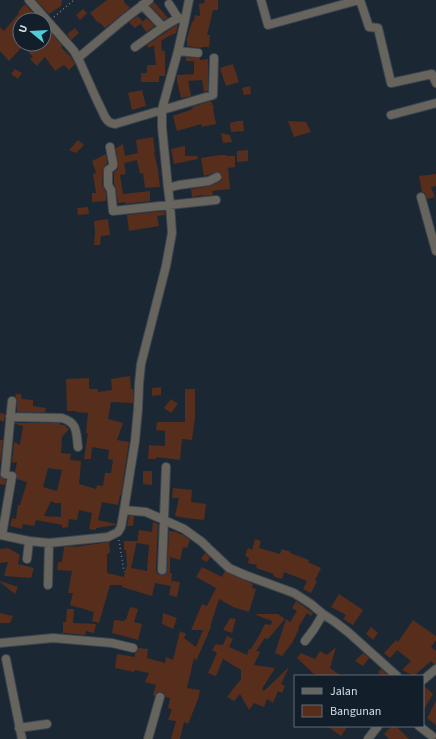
<svg xmlns="http://www.w3.org/2000/svg" width="436" height="739" viewBox="0 0 436 739" font-family="'Source Sans 3',sans-serif">
<style>
.building{fill:#572d1c;fill-rule:evenodd}
.lines{fill:none;stroke-linecap:round;stroke-linejoin:round}
.minor-casing{stroke:#394551;stroke-width:10}
.path{stroke:#717c86;stroke-width:1.5;stroke-dasharray:1 3;stroke-linecap:butt}
.minor{stroke:#66645c;stroke-width:8}
</style>
<rect width="100%" height="100%" fill="#1b2834"/>
<!-- building -->
<path class="building" d="M36,0H62L61,6L49,14Z
M107,0H124V2L130,8L105,28L99,22L98,23L90,13Z
M205,0H218V10H213L207,35H210L209,47H201V48L187,46V38L192,22L194,21L195,15L200,16L199,4L204,3Z
M154,2L168,18L164,20L150,6Z
M25,4L39,20H20V44H44V32L47,28L63,46L61,47L70,56L74,62L75,64L69,70L64,65L55,71L45,57L37,66L30,59L33,57L23,46L9,61L0,51V27L4,31L19,13L18,12Z
M83,9L87,13L80,20L76,15Z
M138,16L143,22L135,28L129,22Z
M146,18L155,26L146,32L141,24Z
M178,24L176,33L169,36L161,41L162,51H165V76H159V82H141V73H147V65H156L154,45L149,48L147,45L166,32Z
M75,28L79,33L71,40L67,34Z
M186,57L200,58V60L208,59V91L204,92L202,80L188,81L191,96L181,98L177,81V75L194,74V61H186Z
M233,64L239,82L226,86L220,68Z
M15,69L22,73L18,79L11,74Z
M250,86L251,94L244,95L242,88Z
M142,90L146,106L132,110L128,93Z
M211,101L214,108L213,109L216,124L202,127L201,124L177,131L173,116L193,109L192,107Z
M237,121H243L244,131L231,132L230,123Z
M288,121L306,122L311,132L294,137Z
M221,133L230,135L232,142L223,143Z
M153,137L155,152H154L158,170L160,187L145,188L143,173L140,174L137,160L124,163L126,174L120,175L123,194L150,191V201L125,204V202L118,203L116,189L114,183V173L118,169V166L116,148L123,144L125,156L138,153L136,140Z
M78,140L84,145L76,153L69,150Z
M185,146V156H197L198,159L174,164L171,149Z
M248,150V161L237,162V151Z
M106,154L107,163L103,168L102,185L106,192V201L92,202V193H96L93,174L96,173L92,161Z
M220,155H225L227,156H235V167L228,168L230,189L212,191L213,195L203,196V195L192,197L191,189L210,186L219,182L222,180V175L220,173L218,172L204,176L201,158Z
M436,174V186L431,187L435,197L427,199L425,193L422,192L419,176Z
M88,207L89,214L78,215L77,208Z
M164,211L165,215L157,216L159,226L129,231L127,215Z
M108,219L110,235L101,236L100,245H94L95,232L94,221Z
M130,376L131,389H133V403L111,402L108,419L123,423L117,440L129,442L121,495H120L118,505L102,502L98,520L116,524V525L96,528V530L89,529L92,513L79,510L77,520L69,519L68,527L62,528V525L36,520L34,526L23,524L22,529L10,526L12,518L16,519L18,505H20L27,482L17,479V475L15,472L17,462L12,463L14,442L20,445L23,426L15,424V423H60L61,425H64L69,429L62,437L61,453L71,454L70,460L81,461L80,475L79,484L96,489L97,485L103,486L105,473H111L113,460L108,459L109,450L92,447L91,459H84L88,433H86L88,413L76,412V411H67L66,379L89,378V389H98V392L112,390L111,379ZM48,468L62,470L57,491L43,487ZM51,501L55,503H61V517L44,516Z
M161,387V395L152,396V388Z
M185,389H195V417L192,440L182,439L180,460L156,457V459H148L149,445L165,446V431L156,430L157,422H185Z
M15,394H21L22,399L33,400V406L46,408L45,412H17V401Z
M171,399L178,404L171,413L164,408Z
M0,413L5,414L4,422L0,420Z
M0,440H3L0,464Z
M143,471H152V485L143,484Z
M0,476L2,478L6,480L5,485L0,484Z
M173,488L192,490L191,502L206,504L204,520L186,518L175,516L179,498H172Z
M129,516H134L133,526H127Z
M153,522L158,524L156,570L157,573L159,575H164L166,573L167,571L169,531L177,532V533L183,535L190,540L187,548L183,547L180,560L170,557V573H172L171,586L155,583L152,596L122,587V585H110L99,623L92,621L94,612L70,605L73,593H68L72,571L57,570L58,562H62L64,547L73,546V547L109,542L110,553L107,554V573L124,577L126,567H127L126,550H124V541H137L131,568L147,571L149,545L137,543L139,530L152,532Z
M255,539L261,541L259,548L280,554L282,549L291,552L290,553L309,560L308,562L321,568L315,580L317,581L311,593L303,589L307,581L284,572L282,579L278,578L273,576L274,574L256,568L257,565L248,563L249,558L245,556L248,548L252,550Z
M8,548L20,555L18,564L34,568L31,578L4,576L8,562L0,563V549Z
M205,553L210,557L207,562L201,559Z
M202,567L222,577L225,571L253,584L252,588L256,589L249,612L233,607L219,599L210,627H211L196,661L194,658L187,688L200,690L198,699L188,724L184,722L180,739H171L176,721L168,720L172,709L168,708L170,698L165,697L164,693L161,692H158L155,696L153,695L156,685L145,682L149,673L135,670L134,672L115,668L117,654L135,657V653L137,651L138,648L148,649L147,658L165,663L166,657L173,660L180,631L186,634L184,638L196,647L203,630H191L202,604L207,606L216,588L196,577Z
M0,581L18,587L15,594L0,582Z
M172,581L180,582L177,597L169,595Z
M339,594L363,610L353,625L343,619L346,615L331,607Z
M296,601L313,613L311,616L307,613L298,628L299,629L292,643L282,656L275,653L286,619L290,622L297,611L292,608Z
M130,607L138,609L134,622L142,624L138,640L116,634L112,633L114,620L124,621L125,619L126,620Z
M67,609H74L73,623L96,624L94,633L86,631L85,635L63,633V622H66Z
M0,613L13,616L10,623H0Z
M163,613L177,618L173,629L162,624Z
M256,614H278L285,619L267,640L268,639L265,638L256,651L260,652L254,665L275,668L262,689L264,691L289,667L281,684L285,686L282,693L278,691L273,703L267,699L264,707L254,703L249,710L240,694L234,701L227,697L241,679V670L223,659L216,676L208,673L217,653L212,650L216,644L223,645L227,636L233,639L229,647L247,655L249,649H251L260,634L265,624L271,625L272,621L256,615Z
M230,618L236,619L232,633L223,630Z
M413,620L436,636V640L431,647L436,651V664H434L431,661L414,676L402,670L411,661L397,650L390,658L384,653L396,640L398,642Z
M371,627L378,633L373,640L366,634Z
M336,647L330,668L341,676H316L297,658L301,653L315,659L320,651L327,655Z
M363,653L369,658L363,666L355,661Z
M381,669L389,676H382L378,672Z
M423,685L433,694L423,711Z
M436,701V725L427,718Z
M327,726H348L341,736Z
M392,726H396L409,739H389L384,734Z"/>
<g class="lines">
<!-- minor casing -->
<g class="minor-casing">
<path id="minor" d="M29,0L74,51L79,60L95,96L105,117L108,121L111,123L115,124L213,95L214,58
M261,0L268,25L359,0
M360,0L369,27L378,28L391,83L432,74L436,83
M169,4L178,18L183,19
M142,5L163,27
M135,47L163,27L178,18
M178,51L198,53
M78,58L122,21L149,0
M391,115L436,103
M110,147L113,163V166L108,170V185L111,190L113,211L216,200
M168,188L179,185L209,181L217,177
M421,197L436,251
M10,417L62,418C78,423 76,432 78,447
M124,510L146,512L184,529L202,542L210,550L229,568L245,575L294,593L311,604L323,614L335,622L348,632L397,676
M0,535L29,541L49,543L108,537L118,532L121,527L124,510L135,441L138,409L139,384L141,364L166,266L172,233L170,204L168,188L162,127V109L178,51L185,20L189,0
M2,535L12,476L5,474L12,401
M27,559L29,541
M162,570L166,467
M48,585L49,543
M305,641L314,629L323,614
M0,643L53,638L112,643L133,648
M6,659L22,739
M423,680L436,669
M419,726L432,736
M19,728L47,724
M148,739L160,697
M368,739L378,726"/>
</g>
<!-- path -->
<path class="path" d="M54,17L74,0
M119,540L124,572"/>
<!-- minor -->
<use href="#minor" class="minor"/>
</g>
<!-- legend -->
<rect x="294" y="675" width="130" height="52" fill="#121e2a" stroke="#616b76"/>
<rect x="302" y="688" width="20" height="6" fill="#66645c" stroke="#616b76"/>
<text x="330" y="695" font-size="12" fill="#d7dfe7">Jalan</text>
<rect x="302" y="705" width="20" height="12" fill="#572d1c" stroke="#616b76"/>
<text x="330" y="715" font-size="12" fill="#d7dfe7">Bangunan</text>
<!-- north arrow -->
<g transform="translate(32 32) rotate(288)"><circle r="19" fill="#121e2a" stroke="#616b76"/>
<path d="M0-3L7 15L0 10L-7 15Z" fill="#52ccd6"/>
<text y="-6" font-size="11" font-weight="bold" text-anchor="middle" fill="#d7dfe7">U</text>
</g>
</svg>
